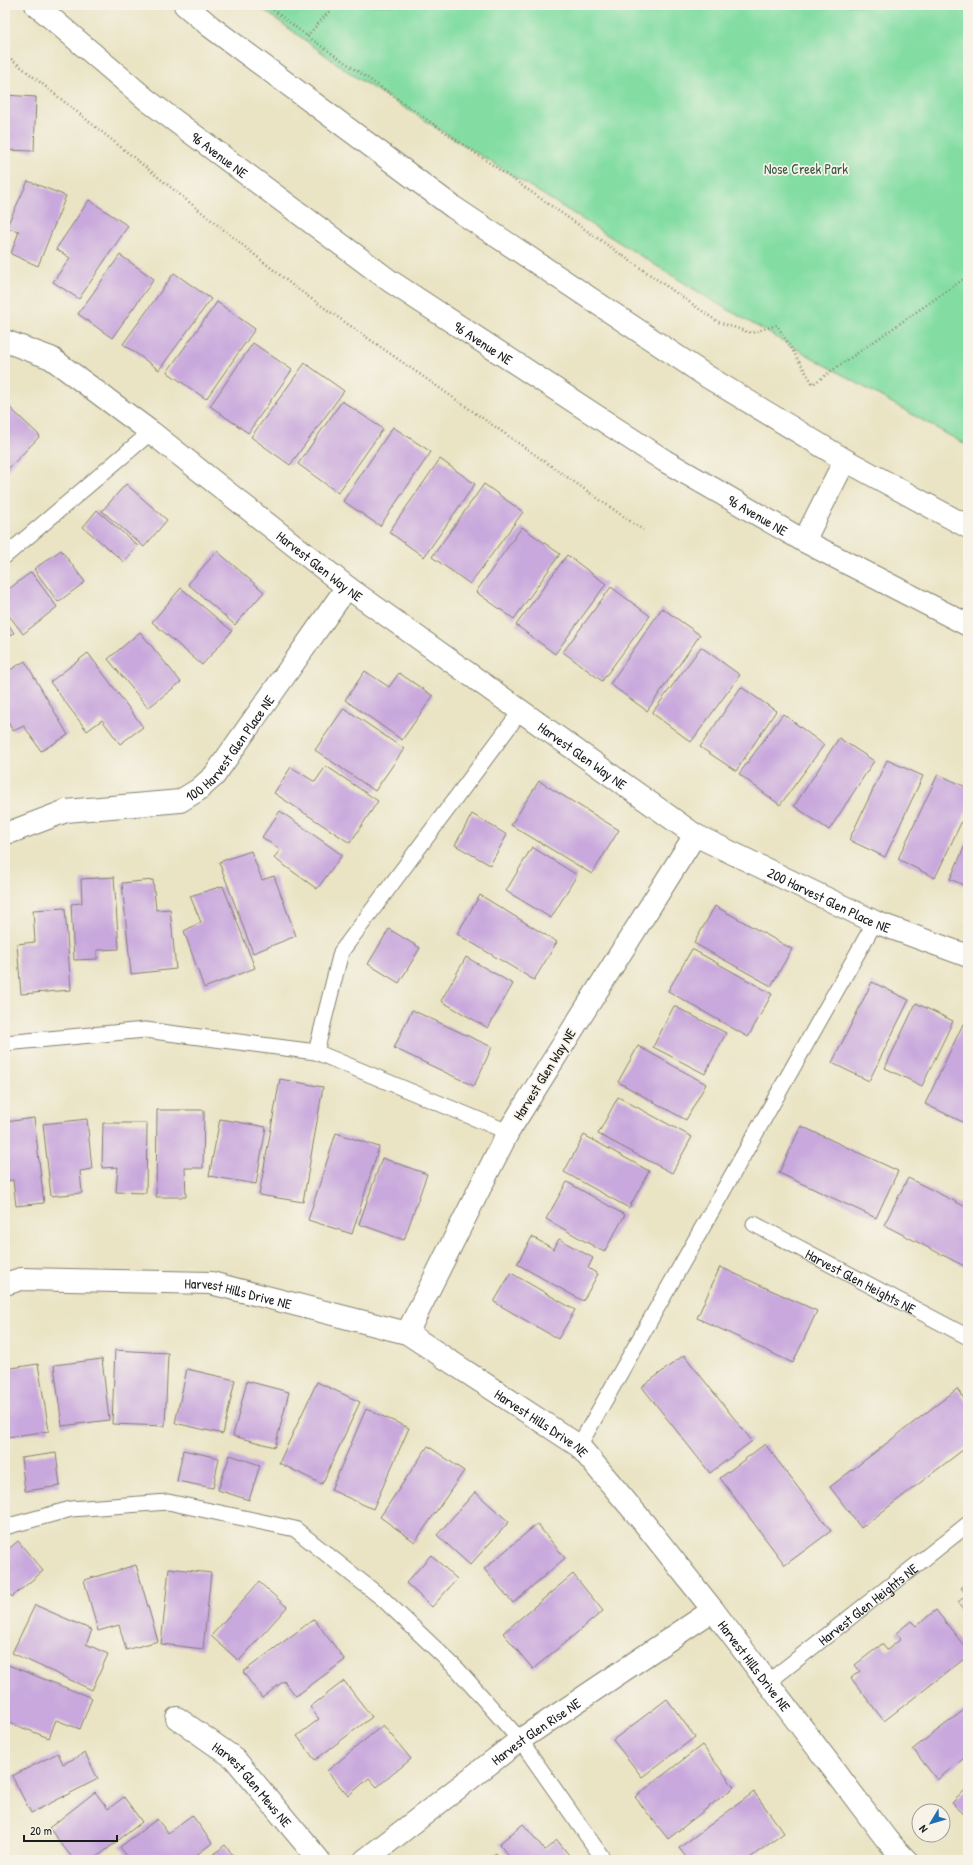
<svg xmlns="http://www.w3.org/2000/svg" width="973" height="1865" font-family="'Patrick Hand',sans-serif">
  <rect width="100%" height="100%" fill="#f7f3e8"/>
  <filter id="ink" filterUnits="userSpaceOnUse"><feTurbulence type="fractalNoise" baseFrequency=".025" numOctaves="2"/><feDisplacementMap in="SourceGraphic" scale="8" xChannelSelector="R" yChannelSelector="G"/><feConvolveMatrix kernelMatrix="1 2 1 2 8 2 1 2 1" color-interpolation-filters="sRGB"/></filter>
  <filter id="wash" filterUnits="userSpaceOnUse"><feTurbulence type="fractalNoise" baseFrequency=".012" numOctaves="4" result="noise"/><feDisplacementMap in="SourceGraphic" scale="16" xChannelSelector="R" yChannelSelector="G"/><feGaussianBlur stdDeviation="0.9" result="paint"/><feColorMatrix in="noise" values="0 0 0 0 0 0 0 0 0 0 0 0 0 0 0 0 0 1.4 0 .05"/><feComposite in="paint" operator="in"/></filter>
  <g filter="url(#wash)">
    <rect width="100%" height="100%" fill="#eae4c5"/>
    <path fill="#83dda3" stroke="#507c60" d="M257,5H968V446L716,303L354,76Z"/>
    <g id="blocks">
      <path fill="#c9a9dd" d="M5,95L36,97L34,151L5,150Z
        M28,181L66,196L38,266L11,254L19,231L6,228Z
        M89,200L128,226L79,299L53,282L70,258L56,249Z
        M120,255L154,279L112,338L78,314Z
        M174,273L211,299L159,370L123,344Z
        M217,302L255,329L206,399L167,372Z
        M253,343L292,370L248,433L210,406Z
        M305,363L344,391L290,465L251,437Z
        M342,401L383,429L338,493L298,464Z
        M5,403L40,436L7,470L5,468Z
        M393,427L431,452L380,526L343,501Z
        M440,459L475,484L424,557L389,532Z
        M126,484L167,520L144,547L102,511Z
        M484,484L523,512L470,584L432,557Z
        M97,510L138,546L124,562L83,527Z
        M522,527L560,554L514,619L476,592Z
        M61,550L85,582L58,602L34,569Z
        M217,551L264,592L235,625L188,584Z
        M567,555L606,584L555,654L516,625Z
        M31,572L57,607L23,634L5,610V592Z
        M611,587L650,616L602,681L563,652Z
        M181,588L232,631L202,665L152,622Z
        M662,608L700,635L647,711L610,684Z
        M5,619L14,633L5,638Z
        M140,632L181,682L148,708L108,659Z
        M701,647L740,675L691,742L652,713Z
        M88,653L143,727L120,744L102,720L87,731L50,682Z
        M25,661L68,735L41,751L24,726L13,731L5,717V673Z
        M365,671L389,687L399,673L433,696L402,740L345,700Z
        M741,687L776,711L736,771L700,747Z
        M344,708L404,749L375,791L315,750Z
        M783,714L824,745L780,805L739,774Z
        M839,738L874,761L829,830L794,806Z
        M887,760L923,776L885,857L849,840Z
        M326,766L378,801L350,843L274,793L291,767L315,782Z
        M938,774L968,788V808L935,878L898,859Z
        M539,781L619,830L592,874L511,825Z
        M280,811L342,855L317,889L274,858L280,850L262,837Z
        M472,814L507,835L490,865L455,845Z
        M968,839V887L950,879Z
        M532,847L577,875L551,918L506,891Z
        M251,851L262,880L274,876L296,936L253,953L219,862Z
        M114,877L119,949L97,950V959L74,960L71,904L82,903L81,879Z
        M153,880L156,910L170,909L176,969L131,974L122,883Z
        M223,886L255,968L204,988L184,931L201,922L190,896Z
        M480,895L557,942L534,980L457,934Z
        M715,906L792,949L771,986L694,943Z
        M65,908L71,990L21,994L17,944L35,942L33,910Z
        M389,929L420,948L399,983L368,964Z
        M692,949L772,994L748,1037L668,991Z
        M466,957L513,984L488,1028L441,1001Z
        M872,982L909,1000L869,1081L832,1063Z
        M916,1003L953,1021L922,1086L885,1068Z
        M674,1006L726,1033L705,1074L653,1047Z
        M412,1010L492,1047L474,1086L394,1048Z
        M963,1024L968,1026V1118L965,1123L925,1104Z
        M638,1046L706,1084L686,1120L618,1082Z
        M280,1079L323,1087L303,1202L259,1195Z
        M618,1097L692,1137L672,1173L598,1134Z
        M157,1110H204L203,1168H185L186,1197H156Z
        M34,1118L44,1203L16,1206L13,1180L5,1181V1122Z
        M87,1119L92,1169L80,1171L82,1193L51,1196L43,1124Z
        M220,1119L266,1127L256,1184L209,1176Z
        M103,1123H147L146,1193L116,1192L118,1167L102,1168Z
        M801,1126L898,1171L876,1218L779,1173Z
        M336,1133L379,1147L352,1234L308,1220Z
        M584,1135L649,1171L629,1208L564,1172Z
        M382,1158L427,1174L404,1240L359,1224Z
        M908,1178L968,1208V1268L884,1225Z
        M567,1182L625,1215L604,1252L546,1219Z
        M532,1237L554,1249L559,1239L593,1258L588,1268L598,1274L583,1301L517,1264Z
        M720,1267L817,1311L793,1363L697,1318Z
        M511,1273L575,1310L558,1339L494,1302Z
        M115,1350L168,1353L165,1426L112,1424Z
        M684,1355L752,1441L710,1473L642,1387Z
        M102,1359L109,1420L62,1426L54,1365Z
        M38,1364L49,1431L7,1437L5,1422V1369Z
        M187,1369L235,1380L223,1434L175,1423Z
        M247,1381L289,1392L275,1447L233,1436Z
        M317,1382L360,1402L322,1484L279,1463Z
        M957,1389L968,1404V1446L861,1528L830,1487Z
        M366,1409L409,1428L373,1509L331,1490Z
        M765,1444L831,1531L785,1565L720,1478Z
        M428,1446L464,1471L415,1542L380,1517Z
        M183,1450L219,1458L213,1488L177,1481Z
        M56,1453L60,1486L25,1491L21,1458Z
        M230,1455L260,1465L249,1500L218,1490Z
        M475,1492L509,1522L470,1565L437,1535Z
        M537,1524L565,1558L513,1603L484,1569Z
        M18,1541L43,1571L12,1597L5,1588V1552Z
        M431,1555L457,1579L432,1607L406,1583Z
        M136,1565L158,1641L126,1650L119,1625L98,1631L84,1580Z
        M169,1568L211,1573L203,1649L161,1644Z
        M573,1574L603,1611L533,1669L503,1633Z
        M259,1582L287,1607L239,1661L211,1636Z
        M968,1582V1615L958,1602L967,1595L961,1588Z
        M35,1605L92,1630L86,1644L108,1654L92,1690L12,1653Z
        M936,1610L968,1651V1656L884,1721L851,1678L860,1671L855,1665L882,1644L887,1650L901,1639L896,1633L911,1621L916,1626Z
        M314,1619L345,1660L296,1696L284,1681L262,1698L243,1672Z
        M8,1665L92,1698L80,1729L56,1720L49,1738L5,1721V1673Z
        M344,1681L372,1717L315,1760L297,1736L319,1719L310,1707Z
        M667,1699L695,1737L642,1777L613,1740Z
        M968,1707V1755L937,1780L913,1749Z
        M383,1725L411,1759L377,1787L369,1778L348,1796L327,1771Z
        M702,1745L734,1787L668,1839L635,1797Z
        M58,1753L63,1764L85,1753L98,1779L31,1813L12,1776Z
        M968,1787V1818L952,1803Z
        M95,1792L108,1809L124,1797L142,1822L93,1860H74L49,1828Z
        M754,1792L784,1833L747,1860H688L679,1848Z
        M192,1815L212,1843L190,1860H130L120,1847L157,1819L168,1833Z
        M523,1824L545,1850L557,1840L573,1860H512L499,1844Z
        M225,1845L237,1860H207Z
        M496,1853L501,1860H486Z"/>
    </g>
  </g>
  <g filter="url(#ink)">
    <use href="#blocks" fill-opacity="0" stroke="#838070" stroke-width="1"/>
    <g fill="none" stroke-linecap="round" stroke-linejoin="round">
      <defs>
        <g id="service">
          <path d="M5,556L151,432"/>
          <path d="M5,1043L145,1030L316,1052L508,1132"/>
          <path d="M316,1052L341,952L520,712"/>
          <path id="s1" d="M754,1224L968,1337"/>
          <path d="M579,1446L875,922"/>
          <path d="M5,1527L71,1509L168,1502L295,1529L382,1598L458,1670L520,1740L604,1860"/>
          <path id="s2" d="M767,1683L968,1524"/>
        </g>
        <g id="minor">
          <path id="s3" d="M5,341L51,358L151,432L347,587L695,835L508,1132L407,1333"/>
          <path id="s4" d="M11,832L66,811L180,801L198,790L214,776L347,587"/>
          <path id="s5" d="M695,835L875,922L968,956"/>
          <path id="s6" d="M177,1718L234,1758L319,1860"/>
          <path id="s7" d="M365,1860L520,1740L713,1610"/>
        </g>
        <g id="tertiary">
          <path id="s8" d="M5,1284L21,1279L211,1283L407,1333L579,1446L644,1523L713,1610L887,1840L906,1860"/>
        </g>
        <g id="secondary">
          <path id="s9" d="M36,5L147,100L390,281L665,461L804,541L968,625"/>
          <path d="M185,5L211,27L453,207L708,377L845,460L968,527"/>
          <path d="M804,541L845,460"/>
        </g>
      </defs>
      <use href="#service" stroke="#838070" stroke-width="17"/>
      <use href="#minor" stroke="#838070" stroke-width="24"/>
      <use href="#tertiary" stroke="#838070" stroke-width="24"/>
      <use href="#secondary" stroke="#838070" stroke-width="24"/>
      <path stroke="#838070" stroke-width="2.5" stroke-dasharray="1 3" stroke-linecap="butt" d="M267,5L307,36L718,322L751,333L777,325L813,384L968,276
        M307,36L335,5
        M5,54L296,288L643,530"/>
      <use href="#service" stroke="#fff" stroke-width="15"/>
      <use href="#minor" stroke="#fff" stroke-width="22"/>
      <use href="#tertiary" stroke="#fff" stroke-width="22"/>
      <use href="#secondary" stroke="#fff" stroke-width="22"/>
    </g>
  </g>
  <g text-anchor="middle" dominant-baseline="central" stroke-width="3.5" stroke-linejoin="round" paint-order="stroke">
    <g font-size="14" fill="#1c1c1c" stroke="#f7f3e8">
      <text stroke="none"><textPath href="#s9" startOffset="237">96 Avenue NE</textPath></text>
      <text stroke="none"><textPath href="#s9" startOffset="561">96 Avenue NE</textPath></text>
      <text stroke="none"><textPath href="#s9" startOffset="885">96 Avenue NE</textPath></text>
      <text stroke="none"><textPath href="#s3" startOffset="389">Harvest Glen Way NE</textPath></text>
      <text stroke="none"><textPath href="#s4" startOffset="247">100 Harvest Glen Place NE</textPath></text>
      <text stroke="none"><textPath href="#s3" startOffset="713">Harvest Glen Way NE</textPath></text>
      <text stroke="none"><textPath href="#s5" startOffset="149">200 Harvest Glen Place NE</textPath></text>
      <text transform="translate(544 1074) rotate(-58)">Harvest Glen Way NE</text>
      <text stroke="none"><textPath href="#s1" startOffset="121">Harvest Glen Heights NE</textPath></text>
      <text stroke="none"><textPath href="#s8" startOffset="235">Harvest Hills Drive NE</textPath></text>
      <text stroke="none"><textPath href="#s8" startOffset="571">Harvest Hills Drive NE</textPath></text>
      <text stroke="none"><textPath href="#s2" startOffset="128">Harvest Glen Heights NE</textPath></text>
      <text stroke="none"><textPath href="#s8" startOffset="896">Harvest Hills Drive NE</textPath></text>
      <text stroke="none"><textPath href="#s7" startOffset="214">Harvest Glen Rise NE</textPath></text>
      <text stroke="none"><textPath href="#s6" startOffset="101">Harvest Glen Mews NE</textPath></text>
    </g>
    <g font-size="14" fill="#3b5644" stroke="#f7f3e8">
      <text x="806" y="168">Nose Creek Park</text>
    </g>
  </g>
  <rect width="973" height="1865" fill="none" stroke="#f7f3e8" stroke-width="20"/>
  <g transform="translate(931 1823) rotate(232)"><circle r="19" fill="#f7f3e8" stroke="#9f9d96"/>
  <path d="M0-3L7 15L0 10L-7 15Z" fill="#1f6fb2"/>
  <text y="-6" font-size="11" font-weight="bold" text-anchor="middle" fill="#1c1c1c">N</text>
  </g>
  <path d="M24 1835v6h93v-6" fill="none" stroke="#1c1c1c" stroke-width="2"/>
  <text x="30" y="1835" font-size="12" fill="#1c1c1c" stroke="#f7f3e8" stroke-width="3" paint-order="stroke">20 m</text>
</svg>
